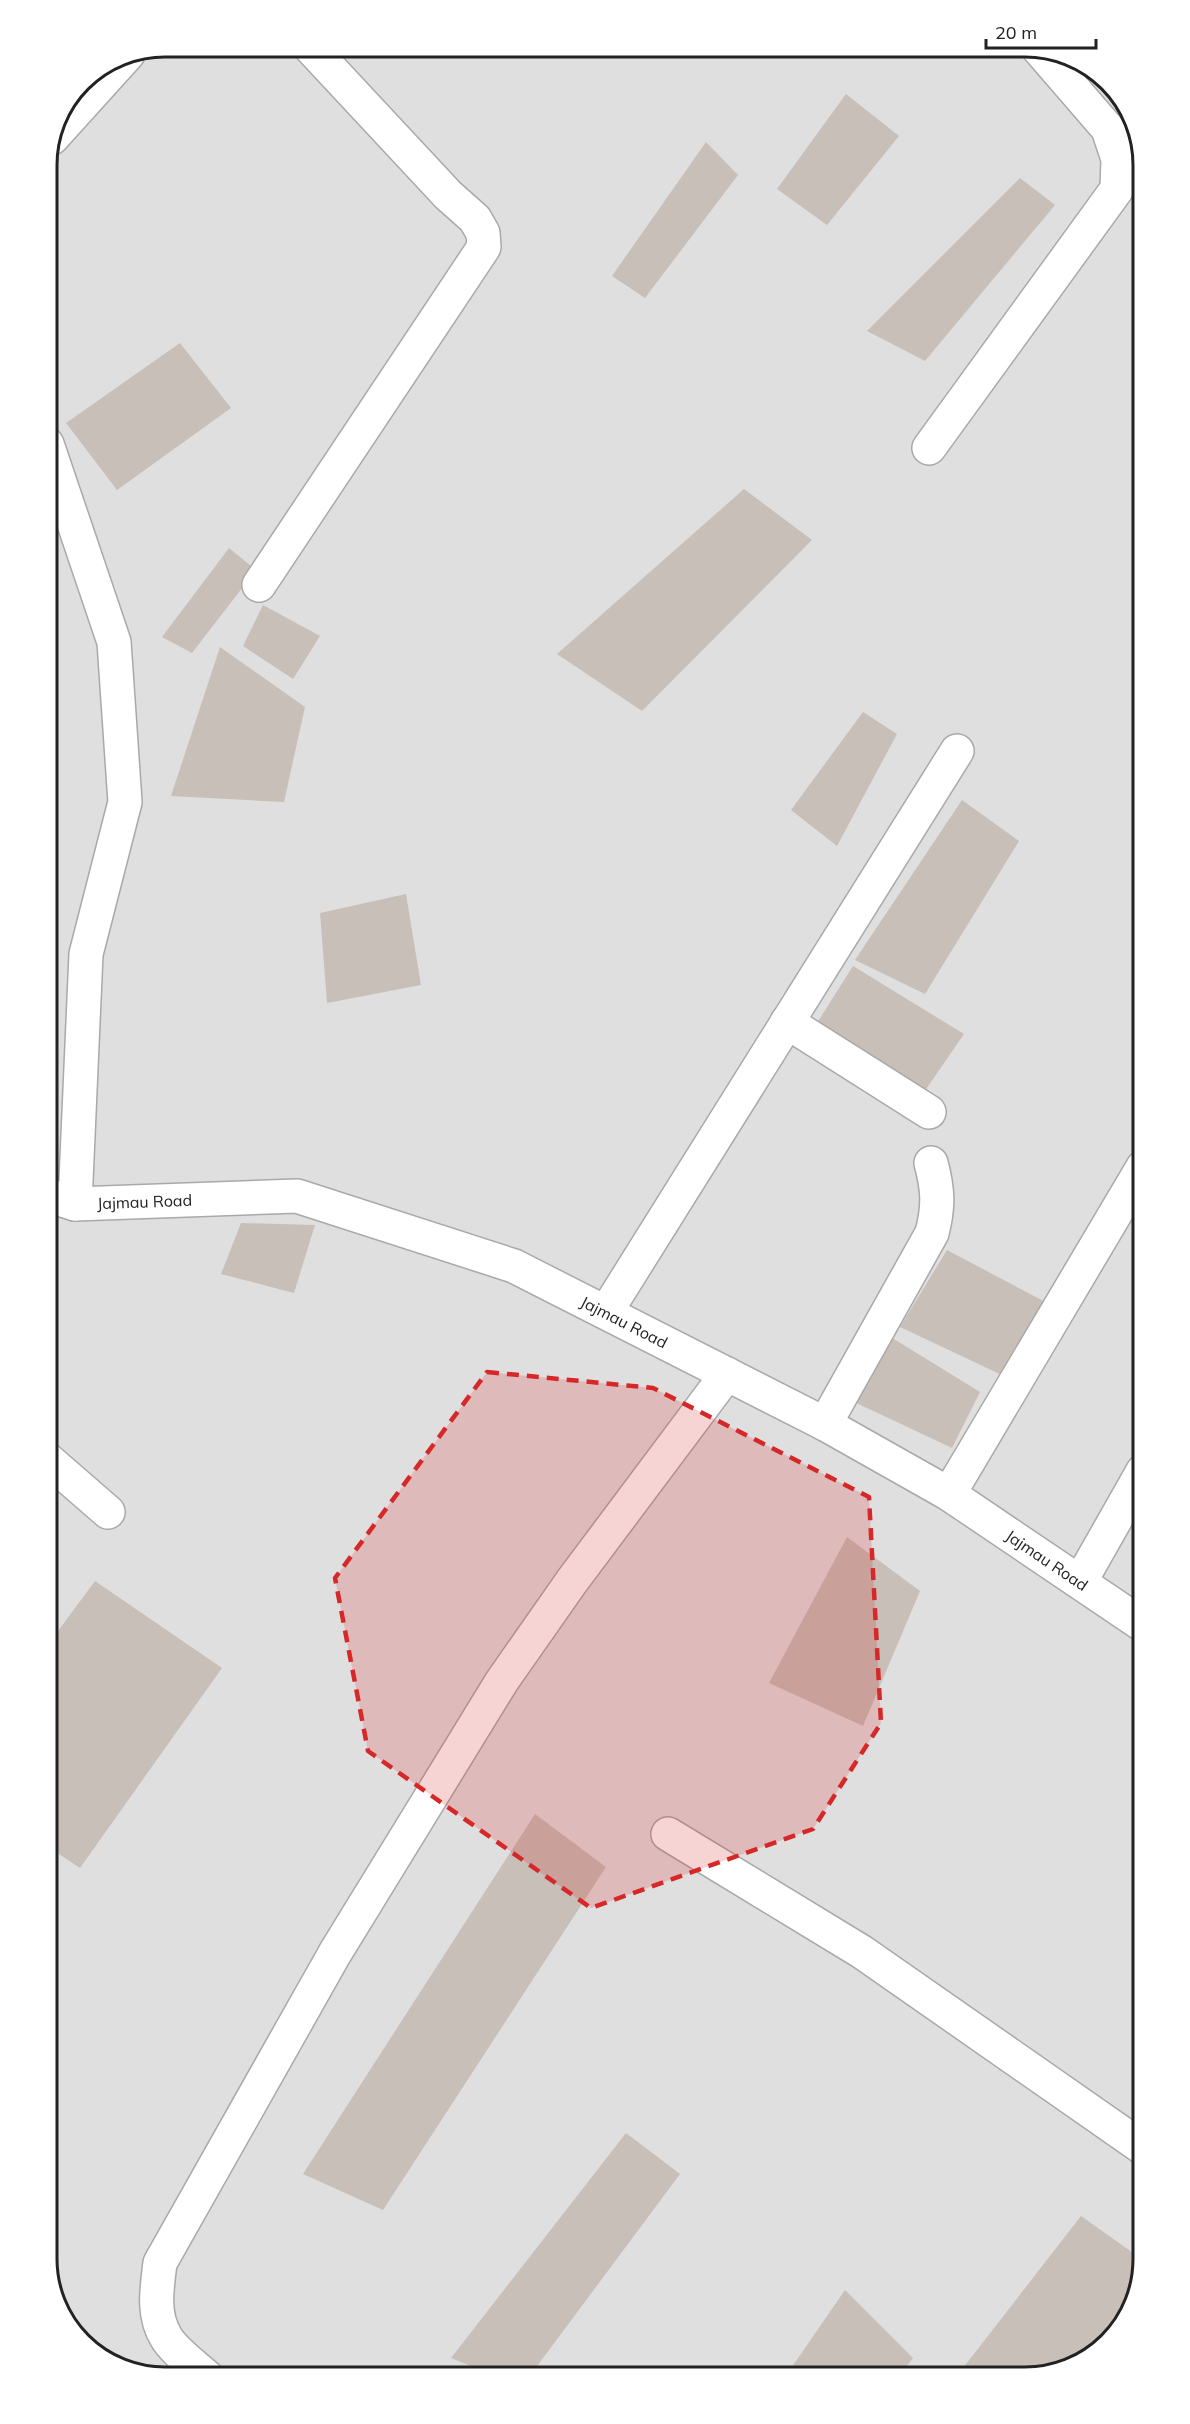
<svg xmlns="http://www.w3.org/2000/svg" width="1190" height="2424" font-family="Mulish,sans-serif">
  <rect width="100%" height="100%" fill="#f2efe9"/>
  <path fill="#e0dfdf" d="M165,47H1033L1097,71L1135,120L1143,165V2260L1123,2325L1070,2369L1025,2377H157L93,2353L55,2304L47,2259V157L59,113L81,81L120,55Z"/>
  <path fill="#c7bfb8" d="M846,94L899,136L827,225L777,189Z
    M706,142L738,175L645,298L612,276Z
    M1020,178L1055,205L925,361L867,331Z
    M180,343L231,408L117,490L66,423Z
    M744,489L812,540L642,711L557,654Z
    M229,548L256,570L192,653L162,637Z
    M263,605L320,636L293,679L243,646Z
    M220,647L305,707L284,802L171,796Z
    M863,712L897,734L837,846L791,810Z
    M962,800L1019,841L925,994L855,960Z
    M406,894L421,985L327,1003L320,913Z
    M853,966L964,1034L920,1098L812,1031Z
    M241,1223L315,1225L294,1293L221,1274Z
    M947,1250L1051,1305L1004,1376L900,1327Z
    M889,1336L980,1392L952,1448L848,1399Z
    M847,1537L920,1591L863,1726L769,1683Z
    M95,1581L222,1668L80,1868L47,1846V1646Z
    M535,1814L606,1867L383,2210L303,2174Z
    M626,2133L680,2174L529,2377H497L451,2358Z
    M1081,2216L1143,2260L1123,2325L1070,2369L1025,2378L956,2377Z
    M845,2290L913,2358L898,2377H785Z"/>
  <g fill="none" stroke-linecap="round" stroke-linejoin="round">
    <defs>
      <g id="street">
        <path d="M52,138L128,54"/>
        <path d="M47,444L114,642L125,802L86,954L75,1204"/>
        <path d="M929,448L1117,189L1118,159L1108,129L1038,48"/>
        <path d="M259,585L484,247L483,233L475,219L448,195L310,47"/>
        <path d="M787,1022L929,1112"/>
        <path id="s1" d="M47,1195L75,1204L297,1196L514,1266L825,1424L949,1494L1143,1625"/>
        <path d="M606,1312L957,751"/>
        <path d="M825,1424L932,1233C939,1206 938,1189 931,1163"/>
        <path d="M47,1459L108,1512"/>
        <path d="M949,1494L1143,1167"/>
        <path d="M1080,1582L1143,1471"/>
        <path d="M668,1834L862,1952L1143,2148"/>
        <path d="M207,2377C196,2367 173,2350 166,2337C152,2314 157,2288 160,2263L335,1953L502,1681L572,1581L727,1374"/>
      </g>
    </defs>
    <use href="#street" stroke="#a9a9a9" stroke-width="36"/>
    <use href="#street" stroke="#fff" stroke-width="33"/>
  </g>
  <path fill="#d62828" fill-opacity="0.2" stroke="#d62828" stroke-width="4.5" stroke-dasharray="12 8" stroke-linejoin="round" d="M487,1372L653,1388L869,1497L881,1723L813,1829L591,1908L368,1751L335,1578Z"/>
  <g text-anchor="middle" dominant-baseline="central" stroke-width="5" stroke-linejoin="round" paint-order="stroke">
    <g font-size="16" fill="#222" stroke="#fff">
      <text stroke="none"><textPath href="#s1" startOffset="99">Jajmau Road</textPath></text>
      <text stroke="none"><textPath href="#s1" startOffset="603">Jajmau Road</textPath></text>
      <text stroke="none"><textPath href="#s1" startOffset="1089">Jajmau Road</textPath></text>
    </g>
  </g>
  <path d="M0 0H1190V2424H0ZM165 57H1025A108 108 0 0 1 1133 165V2259A108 108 0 0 1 1025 2367H165A108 108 0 0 1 57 2259V165A108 108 0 0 1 165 57Z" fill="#fff" fill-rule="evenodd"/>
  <path fill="none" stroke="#222" stroke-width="3" d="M165 57H1025A108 108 0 0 1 1133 165V2259A108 108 0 0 1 1025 2367H165A108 108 0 0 1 57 2259V165A108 108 0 0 1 165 57Z"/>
  <path d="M986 39v9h110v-9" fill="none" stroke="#222222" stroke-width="3"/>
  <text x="995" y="39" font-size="18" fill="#222222" stroke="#ffffff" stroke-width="4.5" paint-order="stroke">20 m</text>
</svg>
